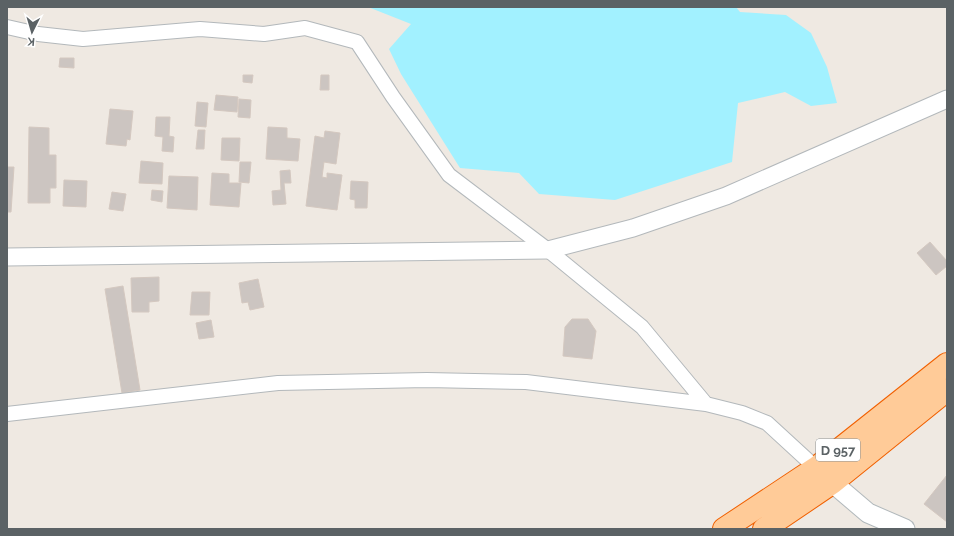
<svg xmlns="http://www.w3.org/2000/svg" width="954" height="536" font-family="Raleway,sans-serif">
  <rect width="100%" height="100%" fill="#efe9e2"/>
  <path fill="#a2f1ff" d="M368,7H736L740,12L786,15L811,33L827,67L837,103L811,106L785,92L738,103L732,162L615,200L539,194L519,173L460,168L401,74L389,49L411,24Z"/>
  <path fill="#ccc5c1" stroke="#d4c8c0" d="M60,58H74V68L59,67Z
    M243,75H253L252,83L243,82Z
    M321,75H329V90H320Z
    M216,95L238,97L237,112L214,110Z
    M239,99L251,100L250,118L238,117Z
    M197,102L208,103L206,127L195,126Z
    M110,109L133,111L130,140L127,139L126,146L106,144Z
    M156,117H170L169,136L174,137L173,152L162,151L163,137L155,136Z
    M29,127L49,128V155H56V188H50V203H28Z
    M268,127L287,128V138L300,139L298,161L266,159Z
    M198,130H205L204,149H196Z
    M325,131L340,133L336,164L324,162L322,177L327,178V173L342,175L337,210L306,206L315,136L324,138Z
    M222,138H240L239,161L221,160Z
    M141,161L163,163L162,184L139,183Z
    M240,162H251L249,183L239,182Z
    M7,167H14L11,212H7Z
    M290,170L291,183H284L286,204L273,205L272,191L281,190L280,171Z
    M212,173L229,174V183H241L239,207L210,205Z
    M169,176L198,177L197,210L167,208Z
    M64,180L87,181L86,207L63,206Z
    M351,181L368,182L367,208H355V200L350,199Z
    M152,190L163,191L162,202L151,200Z
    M112,192L126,194L123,211L109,209Z
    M930,242L947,261V266L936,275L917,253Z
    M159,277V301L149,302V312H132L131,278Z
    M258,279L264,307L250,310L248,302L242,303L239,283Z
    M123,286L140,390L122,393L105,289Z
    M192,292H210L209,315H190Z
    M572,319H588L596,331L592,359L563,356L565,327Z
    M211,320L214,337L199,339L196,323Z
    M947,475V522L924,504Z"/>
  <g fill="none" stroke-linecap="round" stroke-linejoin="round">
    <defs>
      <path id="minor" d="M7,27L38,34L83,39L200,29L264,34L305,28L357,42L393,97L449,175L548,250L642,327L706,404
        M7,414L278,383L427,380L526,382L706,404L742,413L767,423L816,468"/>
      <path id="tertiary" d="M7,257L548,250L633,228L726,196L947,99"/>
      <path id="secondary" d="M821,473L868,513L905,529"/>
      <path id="trunk" d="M724,529L816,468L947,364
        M764,529L832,483L947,390"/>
    </defs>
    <use href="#minor" stroke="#b3b8bb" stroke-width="16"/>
    <use href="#tertiary" stroke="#b3b8bb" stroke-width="19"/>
    <use href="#secondary" stroke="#b2b9bc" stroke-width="21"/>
    <use href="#trunk" stroke="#f16000" stroke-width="24"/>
    <use href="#minor" stroke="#fff" stroke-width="14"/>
    <use href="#tertiary" stroke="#fff" stroke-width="17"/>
    <use href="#secondary" stroke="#fff" stroke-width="19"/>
    <use href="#trunk" stroke="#ffcb98" stroke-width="22"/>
  </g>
  <g text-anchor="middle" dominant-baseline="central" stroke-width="3" stroke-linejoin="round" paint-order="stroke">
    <rect fill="#fff" stroke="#8c9193" stroke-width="1" x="816" y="439" width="44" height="22" rx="3"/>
    <g font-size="13" font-weight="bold" fill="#5b6265">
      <text x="838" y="450">D 957</text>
    </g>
  </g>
  <rect width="954" height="536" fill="none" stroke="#5b6265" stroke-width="16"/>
  <g transform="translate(32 32) rotate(185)" stroke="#ffffff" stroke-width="3" paint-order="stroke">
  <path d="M0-3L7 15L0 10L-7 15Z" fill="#5b6265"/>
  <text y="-6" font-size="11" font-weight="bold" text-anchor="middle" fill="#5b6265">K</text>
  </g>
</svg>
